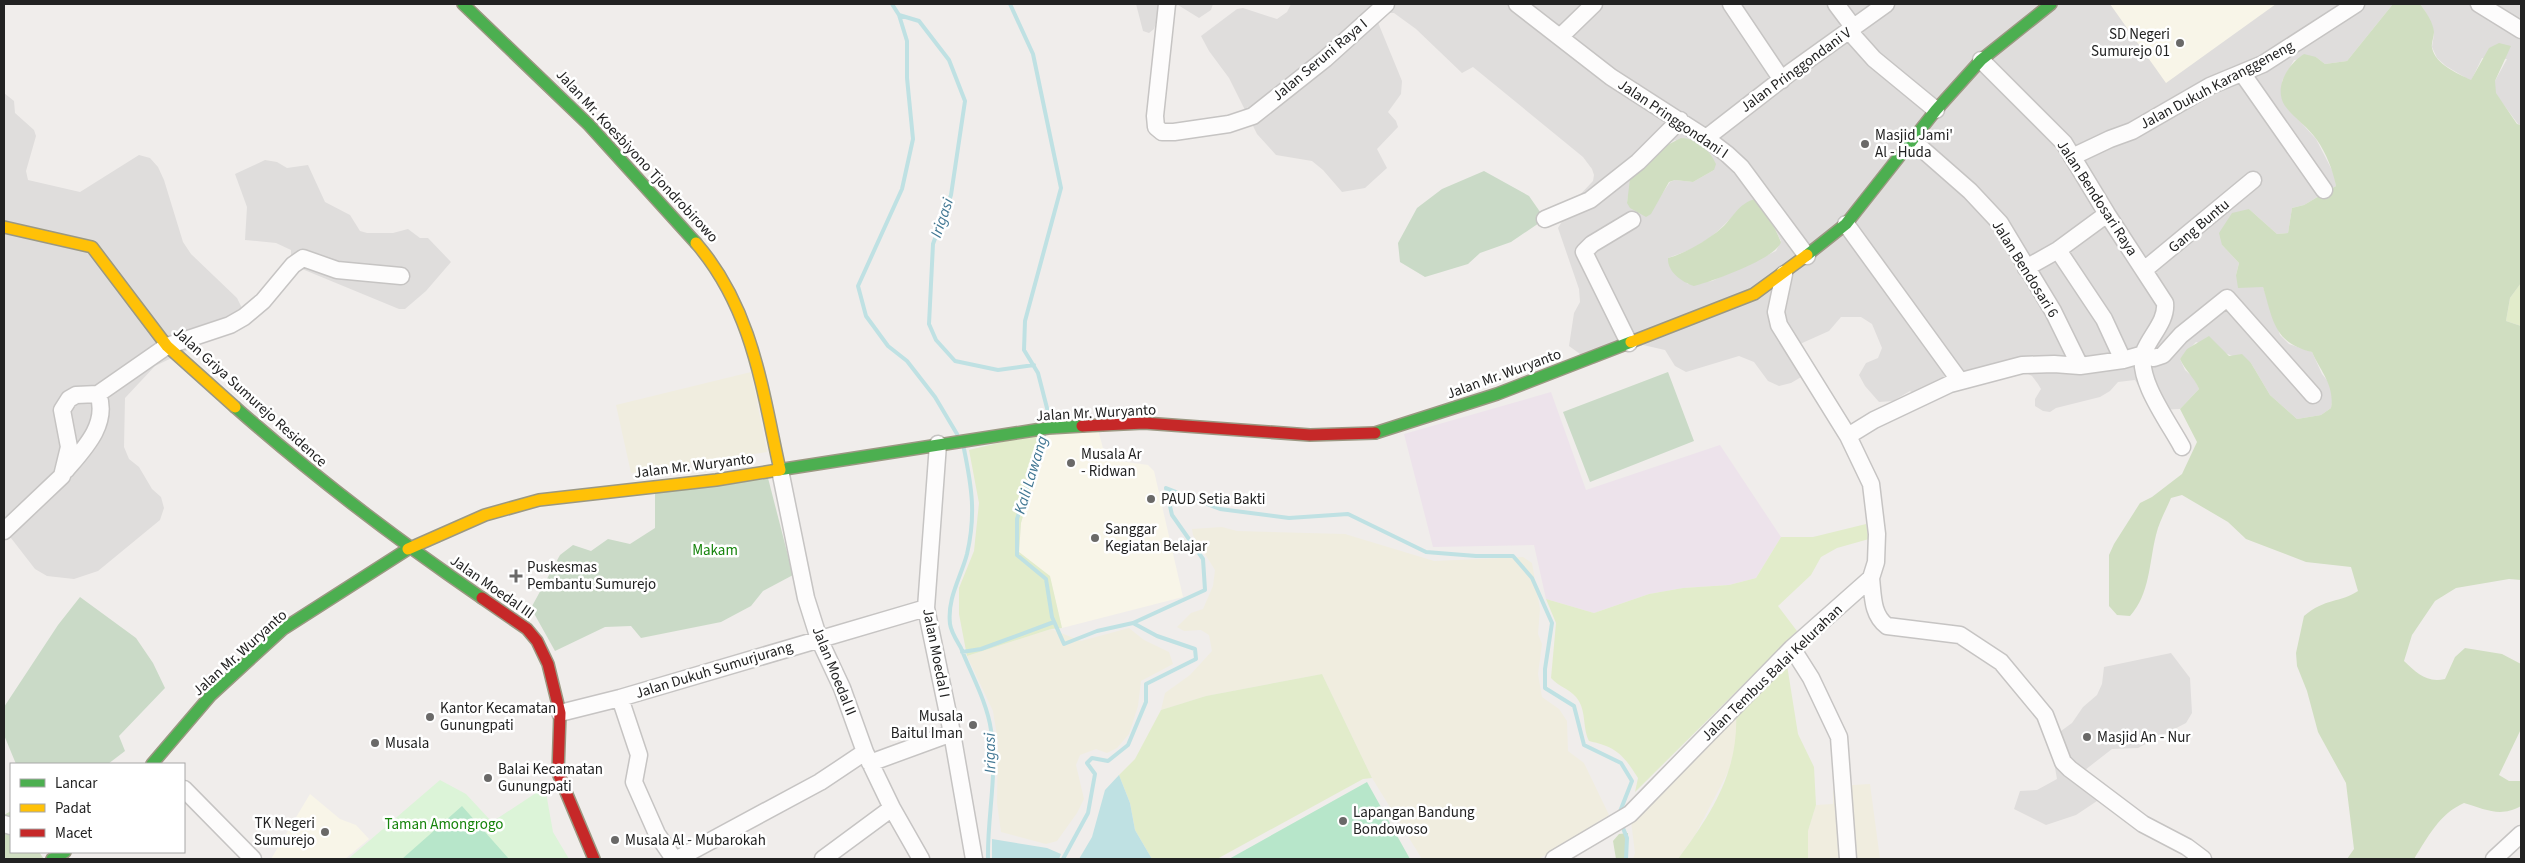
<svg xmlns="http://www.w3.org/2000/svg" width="2525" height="863" font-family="'Source Sans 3',sans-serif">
  <rect width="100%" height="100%" fill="#f0edeb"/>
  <path fill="#dfdddc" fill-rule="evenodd" d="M1136,4H1213L1211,10L1199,18L1178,5L1158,16L1154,29L1149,33L1143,31Z
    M1291,4H2393L2347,61L2325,64L2316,57L2294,60L2282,81L2285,105L2316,139L2334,174L2336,186L2304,205L2292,208L2288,233L2277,234L2249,209L2222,245L2239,263L2236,275L2251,286L2263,287L2280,335L2289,344L2312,352L2322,374L2330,384L2333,396L2331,408L2321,415L2297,419L2270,395L2251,363L2196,342L2180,359L2185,370L2194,378L2199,389L2180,409L2154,410L2135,380L2118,382L2110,391L2100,397L2056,408L2050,412L2043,411L2035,406V399L2041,389L2038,384L2032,376L2026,373L1996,377L1949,392L1925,406L1910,391L1893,401L1879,402L1865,386L1859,375L1866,363L1878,358L1882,348L1872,324L1861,317H1841L1829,331L1800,344L1813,370L1791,383L1779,386L1768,381L1754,362L1739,356L1686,372L1675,366L1665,350L1643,345L1594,364L1569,346L1574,313L1580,302L1579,289L1558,228L1575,200L1593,181L1594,175L1592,169L1583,157L1473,67L1462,73L1416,29L1394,13H1388L1377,20L1402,81L1401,94L1388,112L1396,121L1398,127L1377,149L1387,168L1365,188L1342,192L1323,170L1312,161L1276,155L1257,134L1229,78L1209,51L1201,36L1237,9L1243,8L1277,19L1287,12ZM1675,140L1714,170L1693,182L1675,180L1670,182L1656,203H1627L1628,196L1659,150ZM1764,207L1781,241L1776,251L1712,281L1688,284L1680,277L1668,258L1692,249L1708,239L1718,231L1736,213Z
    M2420,4H2521V125L2518,124L2495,93V81L2507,59L2482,58L2471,81L2446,66L2437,58L2432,47L2434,34L2425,11Z
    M4,93L14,101L15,113L34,130L36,136L26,171L28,180L80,192L139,155L150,158L158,167L164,180L183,242L191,254L237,298L242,308L201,344L155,366L125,398L124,447L129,459L139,467L152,489L161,497L164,508L160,520L98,571L74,579L47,576L35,569L4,529Z
    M265,160L277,162L287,168L308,165L325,202L350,215L360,231L367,233H393L408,229L420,238H428L451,262L426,291L405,309H399L302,269L291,260V250L276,243L245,240L247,207L235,174Z
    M2171,653L2190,678L2192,713L2186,723L2138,748L2112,749L2085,770L2092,779L2097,801L2076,815L2046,825L2014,809L2020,791L2037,790L2057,779L2050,739L2072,723L2083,707L2097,695L2102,684L2104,667Z"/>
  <path fill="#ede3eb" d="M1551,392L1586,490L1720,445L1781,537L1756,578L1729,585L1683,588L1649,594L1594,613L1546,599L1534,545L1433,547L1404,434Z"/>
  <path fill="#f8f5e8" d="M2110,4H2276L2166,83Z
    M1097,426L1104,452L1120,461L1148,465L1154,471L1183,597L1062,628L1050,577L1019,552L1021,523L1037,469L1040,433Z
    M310,794L340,819L356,825L369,839L345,859H271Z"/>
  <path fill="#f0eddf" d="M751,372L767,452L631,473L616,405Z
    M1222,527L1237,531L1345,534L1434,561L1523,557L1532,563L1540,609L1538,634L1542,644L1538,674L1542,697L1559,709L1567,721L1568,751L1584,763L1609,815L1539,859H1422L1372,778L1322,674L1206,696L1161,710L1165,693L1190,675L1212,651L1209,635L1201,630L1184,631L1177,627L1191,613L1203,609L1213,586L1215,570L1193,535L1192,529Z
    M1129,628L1144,640L1169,652L1173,664L1141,681L1138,706L1129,734L1117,748L1107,753L1096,749L1080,755L1076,765L1084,799L1077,813L1057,841L1046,844L1001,832L997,803L998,742L993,711L967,656L1051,629L1081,641Z
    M1736,713L1737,737L1729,770L1695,835L1678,859H1633L1635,853L1631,821Z
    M1870,784L1880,859H1808V831L1816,805L1833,804V792L1836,786Z"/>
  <path fill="#e2eccb" d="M2521,283V326L2506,321L2510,298Z
    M1040,433L1037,469L1021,523L1019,552L1050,576L1062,628L1051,629L967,656L959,614V588L974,551L979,503L969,450Z
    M1866,524L1869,539L1837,548L1821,557L1811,575L1778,606L1797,631L1635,792L1638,778C1623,754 1616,747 1589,741C1582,727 1587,710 1576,697C1569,689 1558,686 1551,678L1556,623L1546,599L1594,613L1649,594L1683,588L1729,585L1756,578L1781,537H1813Z
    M1787,665L1798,734L1814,767L1816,805L1808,831V859H1678C1711,814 1739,772 1736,713Z
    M1322,674L1372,778L1363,779L1217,859H1152L1135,830L1130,803L1119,775L1135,759L1161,710L1206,696Z"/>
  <path fill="#d0dec1" d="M2393,4H2420C2426,12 2433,22 2434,32C2434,37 2431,43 2432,48C2436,65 2457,73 2471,80L2489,48L2499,43L2511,46L2495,81L2496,93L2517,124L2521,125V283L2510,298L2506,321L2521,326V580L2509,579L2456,588L2435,601L2412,635L2404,661C2417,673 2426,683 2445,679L2455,657L2465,648L2502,654L2521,664V729L2499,775L2509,781H2521V806C2500,818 2485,809 2464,803C2439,814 2428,837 2414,859H2347L2354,849L2346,783L2318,732L2307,691L2297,666L2296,653L2304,616C2325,598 2340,603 2358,591L2351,567L2306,562L2246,539L2228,522L2182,495L2171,498C2166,510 2159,522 2156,535C2149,563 2150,594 2130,616L2117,615L2109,606V555L2114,544L2140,503L2152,497L2182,474L2197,442L2180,409L2199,389C2194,377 2185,370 2180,359L2187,349L2209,336L2229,356L2242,354L2251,363L2270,395L2297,419L2321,415L2331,408C2335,386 2321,372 2312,352C2274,343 2273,320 2263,287L2238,288L2236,275L2239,263L2222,245L2219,233L2232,213L2249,209L2277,234L2288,233L2292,208L2304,205L2336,186C2333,170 2326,153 2317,140C2308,127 2294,118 2285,106C2273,88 2288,64 2304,54L2316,57L2325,64L2347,61Z
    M1681,138C1696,138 1710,150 1716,164L1714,170L1693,182L1675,180L1669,182L1651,214L1646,217L1630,208L1627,203L1632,163Z
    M1756,199L1765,207L1781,242C1777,258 1711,282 1694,286C1681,282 1667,271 1668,258C1686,253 1702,243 1717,232C1732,221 1738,202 1756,199Z
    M11,811V852H39L44,859H4V815Z
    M1628,833V859H1616L1613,841L1619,834Z"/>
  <path fill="#cadac7" d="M1484,171L1529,196L1545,219L1511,242L1480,253L1468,264L1425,277L1400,262L1398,243L1417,208L1442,189Z
    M1668,372L1694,441L1590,482L1563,412Z
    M768,478L793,575L763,591L751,606L721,622L641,638L631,626L605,627L555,651L531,608L560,555L573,545L591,551L608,539L630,544L655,528V493Z
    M80,597L136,638L153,663L165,688L119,736L125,751L108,764H16L4,735V707L58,625Z"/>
  <path fill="#dcf4d8" d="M440,780L466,794L492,822L545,787L553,832L569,859H348Z"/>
  <path fill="#b7e6ca" d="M1367,782L1410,859H1229Z
    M462,806L509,859H402Z"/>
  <path fill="#bfe1e3" d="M1119,775L1130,803L1135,830L1152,859H1079L1092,837L1105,790Z
    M992,839L1047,848L1061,854L1059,859H992Z"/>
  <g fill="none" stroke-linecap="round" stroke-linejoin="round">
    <path stroke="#bfe1e3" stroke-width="4" d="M892,4L899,15L907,41V78L913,139L902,189L858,286L866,316L888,346L907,361L935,397L957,434
      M1010,4L1033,54L1061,188L1025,321L1024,350L1038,373L1048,412L1047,420
      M899,15L919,21L949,60L965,101L951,195L933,244L929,324L936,340L955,361L998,370L1034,365
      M1044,436L1017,519V555L1046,579L1052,617L1064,644L1097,631L1133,623L1157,636L1195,649L1196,659L1146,684V702L1128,745L1108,761L1092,758L1087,763L1095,774L1088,813L1063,859
      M964,449C972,488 976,515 967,554C961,577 947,598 950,624C951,632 957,641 961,648C971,674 987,702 991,730C998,773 987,817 988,859
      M1133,623L1205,590L1203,559L1172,515L1166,488L1220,509L1289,518L1348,514L1426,552L1476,556H1513L1532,578L1552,623L1545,669V688L1574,706L1584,745L1621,763L1632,781L1619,814
      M962,652L981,649L1054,622
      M1621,823L1627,838L1626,859"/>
    <defs>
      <path id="street" d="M1167,4L1155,116L1156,127L1162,132H1174L1229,124L1253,116L1325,59L1386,4
        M1517,4L1611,77L1706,138L1727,154L1741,167L1807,256
        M1731,4L1782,80
        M1836,4L1854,28
        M2479,4L2521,30
        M1849,31L1874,59L1936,110
        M1560,37L1594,4
        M1981,60L2064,143L2107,214L2165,303C2167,321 2150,336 2144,352C2135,378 2170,424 2182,447
        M2242,73L2324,190
        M1706,138L1791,72L1886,4
        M1913,141L1970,191L2000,223L2053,311L2080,366
        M2072,157L2110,139L2132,131L2210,86L2263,64L2356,4
        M1545,219L1590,200L1638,162L1680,120
        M1846,224L1960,381
        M2058,250L2104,319L2123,360
        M2026,268L2058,250L2107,214
        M2144,270L2253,180
        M1629,343L1584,252L1592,244L1632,220
        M1848,436L1874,420L1950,384L2022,365L2054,364L2080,366L2123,360L2144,354L2154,358L2163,355L2181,335L2227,298L2313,395
        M938,444L926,608L952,733L974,859
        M66,470C84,449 109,424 98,394
        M780,470L806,598L819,639L842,688L865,752L892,808L921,859
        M4,531L62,476L69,447L62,410L69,399L76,395L98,394L167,346L230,325L244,317L263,301L293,265L303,258L337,270L401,276
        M1871,578C1873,596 1872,615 1887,626L1960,635L2001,662L2045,715L2063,762L2070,769L2143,824L2187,847L2203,859
        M1792,648L1811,678L1839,737L1848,859
        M620,698L639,755L634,782L657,834L674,859
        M560,713L620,698L926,608
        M870,763L952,733
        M184,789L253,859
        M4,824L11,826
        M677,859L820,782L865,752
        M823,859L892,808
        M1554,859L1630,814L1792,648L1871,578L1876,562L1877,534L1871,484L1848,436L1779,325L1776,312L1784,274
        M2494,859L2521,834"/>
      <path id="fast" d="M463,4L589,125L696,243
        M1807,255L1846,224L1936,110L1981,60L2051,4
        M235,407C313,476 396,539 482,598
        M1375,433L1497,394L1631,342
        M778,470L1048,428L1082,426
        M152,764L211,695L283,629L408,549
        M52,859L65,852"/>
      <path id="slow" d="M4,227L92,247L167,346L235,407
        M696,243C753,309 762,389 780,470
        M1631,342L1754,294L1807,255
        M408,549L485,515L539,500L716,480L778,470"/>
      <path id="jam" d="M1082,426L1144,423L1310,435L1375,433
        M482,598L527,629L537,641L548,664L560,713L558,773L594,859"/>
    </defs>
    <use href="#street" stroke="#c6c4c3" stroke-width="19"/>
    <use href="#fast" stroke="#9b9882" stroke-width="14"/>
    <use href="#slow" stroke="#9b9882" stroke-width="14"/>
    <use href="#jam" stroke="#9b9882" stroke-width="14"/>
    <use href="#street" stroke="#fdfcfc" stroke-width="16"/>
    <use href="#fast" stroke="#4caf50" stroke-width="11"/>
    <use href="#slow" stroke="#ffc107" stroke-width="11"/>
    <use href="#jam" stroke="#c62828" stroke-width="11"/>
  </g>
  <g fill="#6a6968" stroke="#fff" stroke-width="2">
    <circle cx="2180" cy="43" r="5"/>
    <circle cx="1865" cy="144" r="5"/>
    <circle cx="1071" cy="463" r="5"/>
    <circle cx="1151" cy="499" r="5"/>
    <circle cx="1095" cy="538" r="5"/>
    <path d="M513.5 568.5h5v5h5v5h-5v5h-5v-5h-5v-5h5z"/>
    <circle cx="430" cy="717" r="5"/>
    <circle cx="973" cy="725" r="5"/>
    <circle cx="2087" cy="737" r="5"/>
    <circle cx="375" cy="743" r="5"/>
    <circle cx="488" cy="778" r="5"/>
    <circle cx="1343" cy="821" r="5"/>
    <circle cx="325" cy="832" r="5"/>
    <circle cx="615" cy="840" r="5"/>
  </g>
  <g text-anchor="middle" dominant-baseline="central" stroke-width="5" stroke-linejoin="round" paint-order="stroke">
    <g font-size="15" fill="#222" stroke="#fff" text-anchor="start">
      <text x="2170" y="34" text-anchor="end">SD Negeri<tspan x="2170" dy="17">Sumurejo 01</tspan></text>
      <text x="1875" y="135">Masjid Jami'<tspan x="1875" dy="17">Al - Huda</tspan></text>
      <text x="1081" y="454">Musala Ar<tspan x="1081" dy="17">- Ridwan</tspan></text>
      <text x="1161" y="499">PAUD Setia Bakti</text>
      <text x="1105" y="529">Sanggar<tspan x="1105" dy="17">Kegiatan Belajar</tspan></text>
      <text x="527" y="567">Puskesmas<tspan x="527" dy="17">Pembantu Sumurejo</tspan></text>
      <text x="440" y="708">Kantor Kecamatan<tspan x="440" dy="17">Gunungpati</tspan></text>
      <text x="963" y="716" text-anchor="end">Musala<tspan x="963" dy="17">Baitul Iman</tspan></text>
      <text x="2097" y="737">Masjid An - Nur</text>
      <text x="385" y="743">Musala</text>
      <text x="498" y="769">Balai Kecamatan<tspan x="498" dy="17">Gunungpati</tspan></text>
      <text x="1353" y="812">Lapangan Bandung<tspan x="1353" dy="17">Bondowoso</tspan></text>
      <text x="315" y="823" text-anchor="end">TK Negeri<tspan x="315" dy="17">Sumurejo</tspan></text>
      <text x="625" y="840">Musala Al - Mubarokah</text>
    </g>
    <g font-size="15" fill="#222" stroke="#fff">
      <text transform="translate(1320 60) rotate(-40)">Jalan Seruni Raya I</text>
      <text transform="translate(1796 70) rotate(-36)">Jalan Pringgondani V</text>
      <text transform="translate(2217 85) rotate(-28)">Jalan Dukuh Karanggeneng</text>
      <text transform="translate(1673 119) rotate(34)">Jalan Pringgondani I</text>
      <text transform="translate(637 156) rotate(47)">Jalan Mr. Koesbiyono Tjondrobirowo</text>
      <text transform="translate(2097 198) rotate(57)">Jalan Bendosari Raya</text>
      <text transform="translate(2199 226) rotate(-40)">Gang Buntu</text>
      <text transform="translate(2025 269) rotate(58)">Jalan Bendosari 6</text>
      <text transform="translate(1504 374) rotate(-20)">Jalan Mr. Wuryanto</text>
      <text transform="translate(250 397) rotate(42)">Jalan Griya Sumurejo Residence</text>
      <text transform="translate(1096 413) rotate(-3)">Jalan Mr. Wuryanto</text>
      <text transform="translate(694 466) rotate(-7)">Jalan Mr. Wuryanto</text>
      <text transform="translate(492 587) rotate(35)">Jalan Moedal III</text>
      <text transform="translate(240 653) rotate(-42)">Jalan Mr. Wuryanto</text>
      <text transform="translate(936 653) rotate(79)">Jalan Moedal I</text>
      <text transform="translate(714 670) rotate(-17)">Jalan Dukuh Sumurjurang</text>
      <text transform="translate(834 671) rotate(68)">Jalan Moedal II</text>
      <text transform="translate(1772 673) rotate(-44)">Jalan Tembus Balai Kelurahan</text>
    </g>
    <g font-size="15" fill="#16840c" stroke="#fff">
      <text x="715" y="550">Makam</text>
      <text x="444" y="824">Taman Amongrogo</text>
    </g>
    <g font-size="16" font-style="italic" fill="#417793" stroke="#fff">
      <text transform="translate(942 218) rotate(-71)">Irigasi</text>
      <text transform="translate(1031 475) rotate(-73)">Kali Lawang</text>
      <text transform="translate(990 753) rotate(-91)">Irigasi</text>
    </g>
  </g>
  <rect width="2525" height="863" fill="none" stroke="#222222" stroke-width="10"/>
  <rect x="10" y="763" width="175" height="90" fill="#ffffff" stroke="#a7a7a7"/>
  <rect x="20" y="779" width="25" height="8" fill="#4caf50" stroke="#a7a7a7"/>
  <text x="55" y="788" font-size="15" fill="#222222">Lancar</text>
  <rect x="20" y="804" width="25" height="8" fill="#ffc107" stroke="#a7a7a7"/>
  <text x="55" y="813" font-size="15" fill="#222222">Padat</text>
  <rect x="20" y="829" width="25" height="8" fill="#c62828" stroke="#a7a7a7"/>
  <text x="55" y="838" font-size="15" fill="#222222">Macet</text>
</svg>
